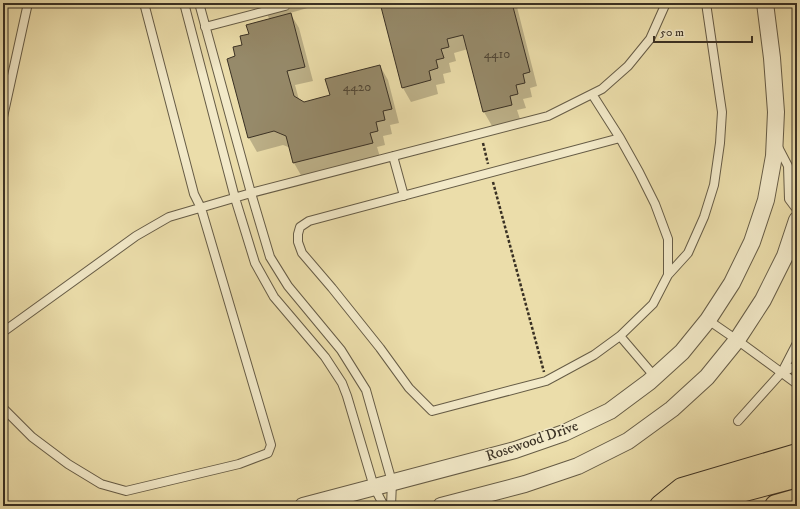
<svg xmlns="http://www.w3.org/2000/svg" width="800" height="509" font-family="'IM FELL DW Pica',serif">
  <rect width="100%" height="100%" fill="#ebddaa"/>
  <filter id="stains"><feTurbulence type="fractalNoise" baseFrequency=".005" numOctaves="4"/><feColorMatrix values="0 0 0 0 .2 0 0 0 0 .09 0 0 0 0 .02 0 0 0 .5 -.17"/></filter>
  <radialGradient id="worn" r=".72"><stop offset=".6" stop-color="#630" stop-opacity="0"/><stop offset="1" stop-color="#630" stop-opacity=".3"/></radialGradient>
  <path fill="#0003" d="M261,3H325L290,13L299,28L313,81L295,85L299,100L304,103L331,96L380,66L388,80L399,123L390,125L392,134L383,136L385,145L377,147L380,157L302,177L294,163L291,148L283,145L257,152L249,138L228,59L237,57L250,34L270,20Z
    M381,3H516L537,86L530,88L532,97L523,99L526,108L517,110L520,119L492,126L484,112L468,49L454,53L456,61L449,63L451,72L443,74L445,83L436,85L438,94L411,102L403,88Z"/>
  <path fill="#968a6a" stroke="#3a3124" d="M380,3H512L530,72L523,74L525,83L516,85L518,94L510,96L512,105L483,112L463,35L447,39L449,47L441,49L444,58L436,60L438,68L429,71L431,80L402,88Z
    M291,13L305,67L287,71L294,96L304,102L330,95L325,79L380,65L392,109L383,111L385,120L376,122L378,131L370,133L373,143L293,163L286,136L274,131L248,138L227,59L235,56L233,47L242,45L240,36L249,34L246,25Z"/>
  <g fill="none" stroke-linecap="round" stroke-linejoin="round">
    <defs>
      <path id="service" d="M184,3L235,198L255,263L274,297L325,357L342,383L347,396L374,487L384,506
        M199,3L251,193L270,257L288,286L341,350L366,390L392,482L391,506
        M205,27L285,6
        M592,94L620,138L639,172L655,204L668,239V275L653,304L620,336L594,355L546,381L432,411L409,388L380,348L332,288L302,253L298,242V234L300,227L309,221L620,138
        M3,117L28,3
        M777,145L788,166L789,199L795,207H797
        M393,156L404,196
        M668,275L688,253L704,217L714,185L720,143L722,112L706,3
        M708,320L737,340L797,384
        M3,332L136,236L169,217L251,193L548,116L602,89L628,66L650,39L666,3
        M620,336L655,377
        M782,372L797,366
        M3,408L32,437L68,464L101,484L126,491L239,464L268,453L271,445L201,208L194,194L144,3
        M738,421L782,372L797,343"/>
      <path id="minor" d="M303,506L515,450L564,433L610,411L649,382L682,352L708,320L732,283L752,242L766,200L774,156L776,112L772,58L765,3
        M441,506L525,484L578,466L628,441L672,409L707,377L737,340L763,300L785,256L797,220"/>
      <path id="motorway" d="M661,506L682,489L797,455
        M684,506L797,476
        M776,506L797,500"/>
    </defs>
    <use href="#service" stroke="#665c46" stroke-width="10"/>
    <use href="#minor" stroke="#665c46" stroke-width="18"/>
    <use href="#motorway" stroke="#3a3124" stroke-width="24"/>
    <path stroke="#3a3124" stroke-width="2.5" stroke-dasharray="3 2" stroke-linecap="butt" d="M483,143L488,164
      M493,182L544,372"/>
    <use href="#service" stroke="#f2e9c8" stroke-width="8"/>
    <use href="#minor" stroke="#f2e9c8" stroke-width="16"/>
    <use href="#motorway" stroke="#ebddaa" stroke-width="22"/>
  </g>
  <g text-anchor="middle" dominant-baseline="central" stroke-width="3" stroke-linejoin="round" paint-order="stroke">
    <g font-size="13" fill="#514736">
      <text x="497" y="54">4410</text>
      <text x="357" y="87">4420</text>
    </g>
    <g font-size="15" fill="#3a3124" stroke="#f2e9c8">
      <text transform="translate(532 441) rotate(-19)">Rosewood Drive</text>
    </g>
  </g>
  <rect width="800" height="509" fill="none" stroke="#ebddaa" stroke-width="16"/>
  <rect x="4" y="4" width="792" height="501" fill="none" stroke="#3a3124" stroke-width="2"/>
  <rect x="8" y="8" width="784" height="493" fill="none" stroke="#3a3124"/>
  <path d="M654 36v6h98v-6" fill="none" stroke="#3a3124" stroke-width="2"/>
  <text x="660" y="36" font-size="12" fill="#3a3124" stroke="#f2e9c8" stroke-width="3" paint-order="stroke">50 m</text>
  <rect width="100%" height="100%" filter="url(#stains)"/>
  <rect width="100%" height="100%" fill="url(#worn)"/>
</svg>
